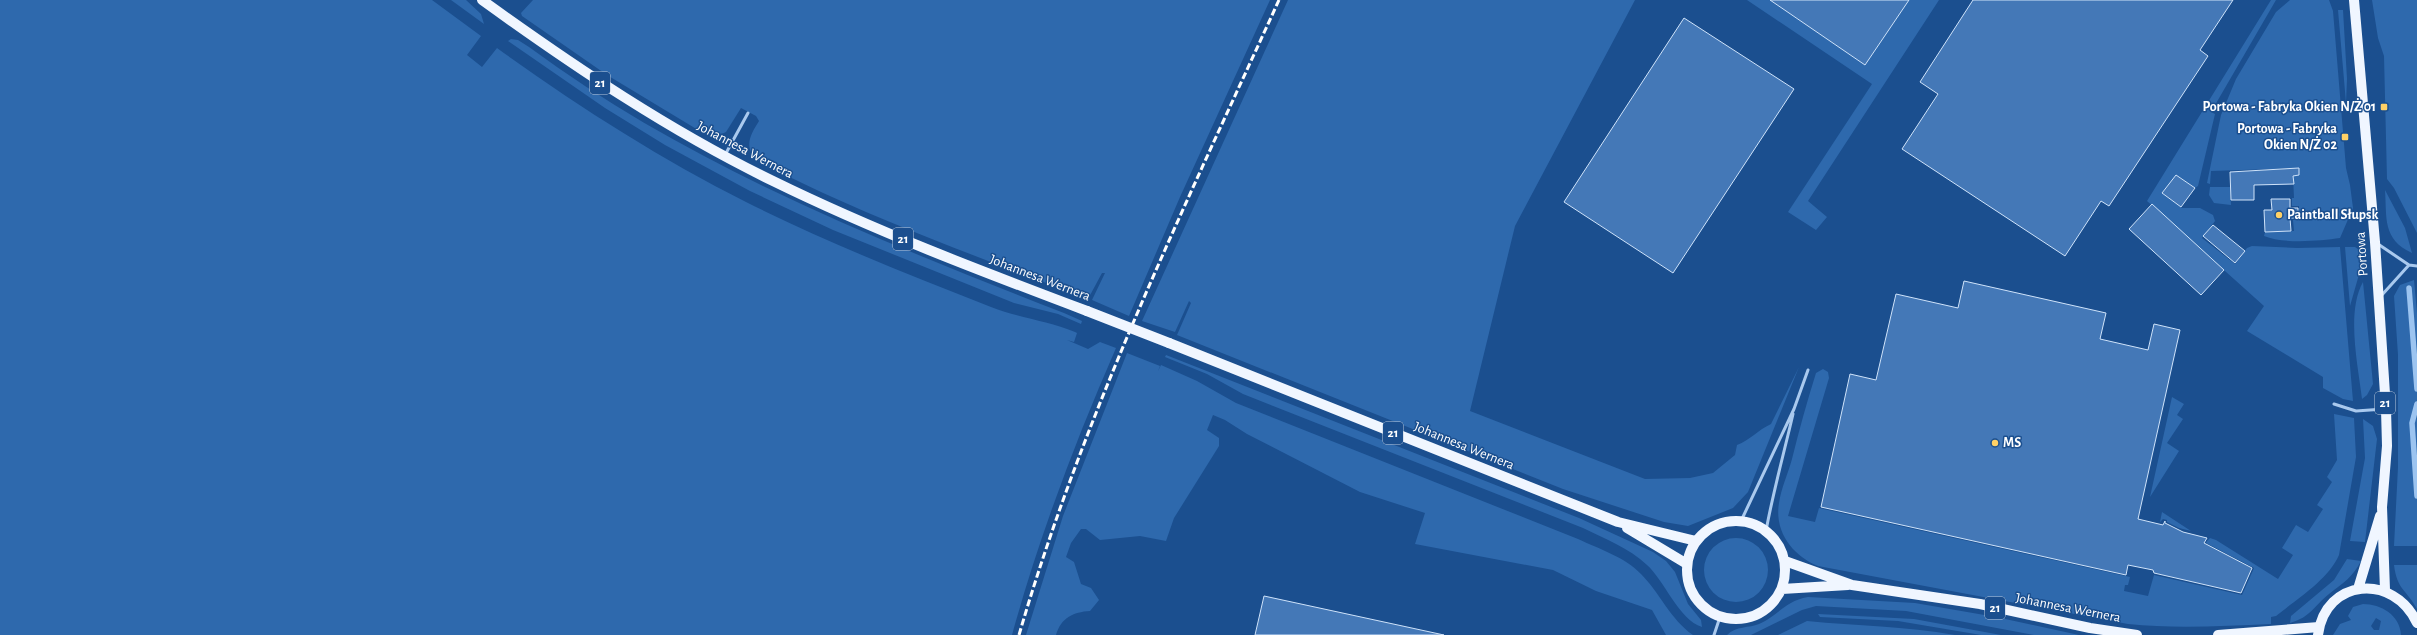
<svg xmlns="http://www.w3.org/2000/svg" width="2417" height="635" font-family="'Alegreya Sans',sans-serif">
  <rect width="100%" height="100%" fill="#1b4f8f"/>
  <path fill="#2e69ad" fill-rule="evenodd" d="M0,0H432L481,36L467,55L482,67L497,48C576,105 659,158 746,202C826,242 909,275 991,307C1019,318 1048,321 1075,332L1077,333L1074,342L1067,340L1088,349L1100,342L1116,348C1075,442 1039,537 1012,635H0Z
    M451,0H466L481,14L484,24Z
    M533,0H1270L1180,197L1129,316L1092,300L1105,273H1102L1088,299C992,262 894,227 802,183C787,175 762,169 752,154C745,142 753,131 759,121L756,116L741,108L726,132L717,136L703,133L607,75L522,16L521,13Z
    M1288,0H1635L1515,226L1470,411L1645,479L1690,478L1713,473L1735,455L1737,445C1750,440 1758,430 1771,424L1799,367L1748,492L1733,508L1688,526L1664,522L1563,489L1177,335L1191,303L1189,301L1175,332L1142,321Z
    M1747,0H1770L1865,65L1909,0H1939L1808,201L1827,217L1816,230L1788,212L1872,84Z
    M2271,0H2276L2211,112L2215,114L2198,186L2195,188L2176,175L2162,193L2182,208H2200L2213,215L2215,221L2202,238L2235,264L2247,248L2252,246L2297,248L2340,247L2353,401L2343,399L2323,388V377L2247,331L2264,306L2147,201Z
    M2290,0H2329L2333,11L2346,168L2350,185L2353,208L2340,238C2319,241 2283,244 2264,236L2265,232L2294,231L2293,220L2299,219V206H2292V198H2294L2293,176L2299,175V168L2211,171L2210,184L2207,183L2221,115L2236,79L2276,12Z
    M2372,0H2417V233L2394,188L2387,179L2384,56L2378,38Z
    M2338,10H2343L2347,79L2346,103Z
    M511,39L518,40L529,47C691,167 878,240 1064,313L1082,321L1081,324L1058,314L1014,303L833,230L750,191L665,145L605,108L508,41Z
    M2210,187H2230L2231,205L2214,203L2209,195Z
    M2385,190L2405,228L2412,253C2382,239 2387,218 2385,190Z
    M2345,247H2355L2362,252V264L2350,306Z
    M2414,280L2417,313V546H2394L2398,467V355L2394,296L2400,285Z
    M2363,282L2373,384L2367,395L2362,399C2358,365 2346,312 2363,282Z
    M1127,353L1160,366L1158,371L1161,365L1197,381L1236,403L1578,539C1599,549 1625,557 1641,574C1660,593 1670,619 1693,635H1666L1652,610L1596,591L1553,570L1415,544L1425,513L1360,492L1247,434L1225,420L1213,415L1207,430L1219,438V446L1174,518L1166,541L1140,536L1100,540L1086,529H1081L1071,543L1066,557L1074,562L1081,584L1091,588L1099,600L1090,611C1073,612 1061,618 1056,635H1026L1063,516Z
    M1166,355L1579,518L1653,552L1666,561L1675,572L1688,604L1701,620L1702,627C1679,620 1664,580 1647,565C1629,548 1605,539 1583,528L1243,394L1207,374L1165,357Z
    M1823,369L1828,372L1829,378L1788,516L1815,522L1819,508L2130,577L2128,585H2125L2124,591L2148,596L2154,575L2242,595L2254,568L2206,543L2207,541L2210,538L2216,540L2278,579L2293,555L2282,548L2296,525L2308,532L2323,509L2317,505L2332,482L2327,477L2337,460L2334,414L2354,418L2356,457L2339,555C2328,580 2297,599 2276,616L2271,617V624C2223,626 2175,629 2128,624L1818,566C1793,556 1774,532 1779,503C1781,488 1788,474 1792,459C1799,430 1807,402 1816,373Z
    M2172,397L2184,404L2177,415L2183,419L2167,443L2179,451L2150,497Z
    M2363,419L2373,426L2377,439L2365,542L2350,541L2365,458Z
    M2162,512L2191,531L2179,528L2167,522V520L2163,519L2160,522Z
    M1704 570a32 32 0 1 1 64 0a32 32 0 1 1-64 0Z
    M2347,559L2361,561C2353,577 2343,583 2329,594C2314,606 2311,617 2290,623L2291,616L2334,580Z
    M2394,565H2417V609C2407,590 2397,590 2394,565Z
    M1808,597L1915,603L1996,617L2079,635H2034L1906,611L1816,606L1802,610L1751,635H1727C1736,626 1749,628 1759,624C1779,615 1785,601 1808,597Z
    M2363,604C2381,604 2400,615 2401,635H2333L2340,624L2351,620L2348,616L2353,607ZM2376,618L2381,621L2379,630H2374L2371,626Z
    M1818,614L1914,619L2001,635H1981L1898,621L1820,617Z
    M1807,621C1857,626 1905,626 1955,635H1778Z"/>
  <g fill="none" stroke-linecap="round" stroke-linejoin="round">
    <path stroke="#9cc4f0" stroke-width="5.5" d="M2409,288L2417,389
      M2417,404L2412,423L2417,496"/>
  </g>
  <path fill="#4478b7" stroke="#cfe3fa" d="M1770,0H1909L1865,65Z
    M1973,0H2233L2200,50L2208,56L2109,206L2101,201L2065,256L1902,149L1938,94L1920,82Z
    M1684,18L1794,89L1673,273L1564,202Z
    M2299,168V175L2293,176L2294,184L2254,185V200H2231L2230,172Z
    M2176,175L2195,188L2181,207L2162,193Z
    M2271,199H2290V208H2298V218H2290L2291,231L2265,232L2264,210H2272Z
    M2152,204L2224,270L2201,295L2129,229Z
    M2213,225L2245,251L2235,263L2203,236Z
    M1964,281L2106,313L2100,339L2148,350L2154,324L2180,330L2138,519L2163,525L2165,521V523L2183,532L2207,538L2204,543L2252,568L2241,593L2154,573L2153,570L2128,565L2126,575L1821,507L1850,374L1876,380L1896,294L1958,308Z
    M1264,596L1444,635H1255Z"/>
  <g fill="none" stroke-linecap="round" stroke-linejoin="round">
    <path stroke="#a9c9ee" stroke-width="3" d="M725,155L748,113
      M2378,244L2409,265L2417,266
      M2381,296L2409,265
      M2334,404L2356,411L2384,409
      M1741,521L1794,409L1808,370
      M1766,531C1773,492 1784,453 1793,414
      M1714,635L1720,617"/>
    <path stroke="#f0f6ff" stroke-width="10" d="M482,0C575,67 670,131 773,181C875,231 981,271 1087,311
      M2354,0L2375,242L2386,409L2387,446L2382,507L2385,590
      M1169,343L1618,522L1696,541
      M1687 570a49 49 0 1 1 98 0a49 49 0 1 1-98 0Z
      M1627,528L1687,564
      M1785,561L1852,585L1980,604L2090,628L2137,635
      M1782,589L1848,585
      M2358,589L2380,516
      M2218,635L2319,627
      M2318,635C2325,578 2394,573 2417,623"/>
    <path stroke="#fff" stroke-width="3" stroke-dasharray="7 3" stroke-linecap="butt" d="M1019,635C1083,415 1184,208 1279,0"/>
    <path stroke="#f0f6ff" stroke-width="10" d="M1087,311L1169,343"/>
  </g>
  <g fill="#ffd166" stroke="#1b4f8f" stroke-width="1.5">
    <rect x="2380" y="103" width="8" height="8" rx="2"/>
    <rect x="2341" y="133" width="8" height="8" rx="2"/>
    <circle cx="2279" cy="215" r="4"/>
    <circle cx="1995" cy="443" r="4"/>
  </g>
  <g text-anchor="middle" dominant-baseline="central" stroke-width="3" stroke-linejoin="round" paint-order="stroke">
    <g fill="#1b4f8f" stroke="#bbcadd" stroke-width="1">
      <rect x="590" y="72" width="20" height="22" rx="3"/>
      <rect x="893" y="228" width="20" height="22" rx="3"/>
      <rect x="2375" y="392" width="20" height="22" rx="3"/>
      <rect x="1383" y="422" width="20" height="22" rx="3"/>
      <rect x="1985" y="597" width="20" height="22" rx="3"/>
    </g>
    <g font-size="13" font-weight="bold" fill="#fff">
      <text x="600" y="83">21</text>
      <text x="903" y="239">21</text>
      <text x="2385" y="403">21</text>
      <text x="1393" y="433">21</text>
      <text x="1995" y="608">21</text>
    </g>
    <g font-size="14" font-weight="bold" fill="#fff" stroke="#1b4f8f" text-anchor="end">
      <text x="2376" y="107">Portowa - Fabryka Okien N/Ż 01</text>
      <text x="2337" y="129">Portowa - Fabryka<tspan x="2337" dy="16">Okien N/Ż 02</tspan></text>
      <text x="2287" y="215" text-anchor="start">Paintball Słupsk</text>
      <text x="2003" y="443" text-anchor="start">MS</text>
    </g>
    <g font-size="14" fill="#fff" stroke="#1b4f8f">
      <text transform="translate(745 150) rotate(28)">Johannesa Wernera</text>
      <text transform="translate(2362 254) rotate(-94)">Portowa</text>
      <text transform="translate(1040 278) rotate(21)">Johannesa Wernera</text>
      <text transform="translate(1464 446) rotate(22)">Johannesa Wernera</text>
      <text transform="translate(2068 608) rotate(11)">Johannesa Wernera</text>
    </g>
  </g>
</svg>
